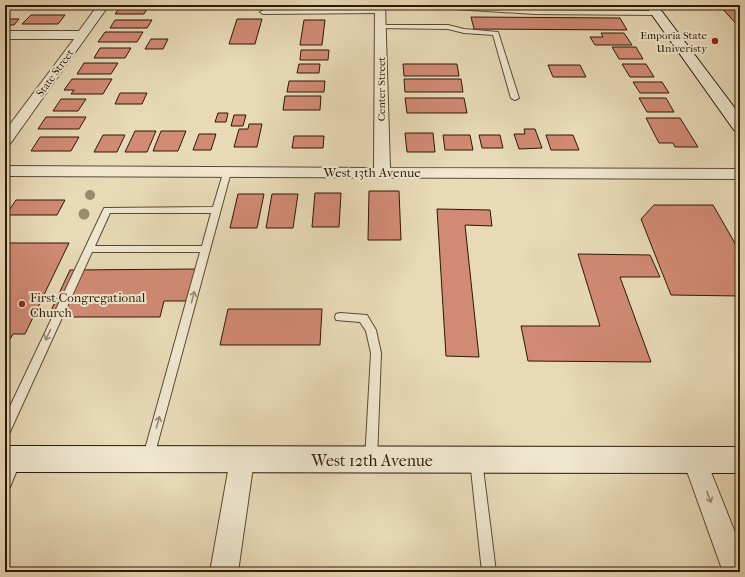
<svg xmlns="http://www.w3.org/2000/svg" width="745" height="577" font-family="'IM FELL French Canon',serif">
  <rect width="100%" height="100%" fill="#e8dab7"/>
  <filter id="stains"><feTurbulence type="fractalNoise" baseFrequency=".005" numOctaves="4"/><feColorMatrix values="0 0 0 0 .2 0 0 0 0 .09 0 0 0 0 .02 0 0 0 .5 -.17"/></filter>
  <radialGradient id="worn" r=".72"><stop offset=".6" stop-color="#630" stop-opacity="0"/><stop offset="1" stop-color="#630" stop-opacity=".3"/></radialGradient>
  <path fill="#d18a74" stroke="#2c1904" d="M614,5V6L493,5Z
    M719,5H740V28Z
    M120,7H148L144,14H115Z
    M31,15H65L58,24H22Z
    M471,17L620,18L627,30L474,29Z
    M5,19H19L14,25H5Z
    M237,19H262L255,44H229Z
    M115,20H152L147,28H110Z
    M304,20H325L322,45H300Z
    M105,32H143L137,42H98Z
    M601,33H624L632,45H595L590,37H603Z
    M151,39H168L163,49H145Z
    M612,47H636L643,59H619Z
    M100,48H131L125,58H94Z
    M301,50H329L328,60H300Z
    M84,63H118L111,74H77Z
    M299,64H320L319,73H297Z
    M403,64H457L459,76H404Z
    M622,64H646L654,77H630Z
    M548,65H580L586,77H553Z
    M72,79H112L103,94H71L74,90H64Z
    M404,79H461L463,92H405Z
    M289,81H325L324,92H287Z
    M633,82H662L669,93H640Z
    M120,93H147L142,104H115Z
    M285,96H321L320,110H283Z
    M405,98H464L467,113H407Z
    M639,98H666L674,112H647Z
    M61,99H86L78,111H53Z
    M218,113H228L226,122H215Z
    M234,115H246L243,126H231Z
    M46,117H86L79,129H38Z
    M646,118H680L698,147H675L673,143H659Z
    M249,124H262L257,147H234L239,129H248Z
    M524,129H535L542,148L519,149L514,134H525Z
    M135,131H156L147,152H125Z
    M161,131H186L178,151H153Z
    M405,133H433L435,152H407Z
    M199,134H216L211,150H193Z
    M103,135H125L117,152H94Z
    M443,135H470L473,150H445Z
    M479,135H500L503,148H482Z
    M546,135H573L579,150H551Z
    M294,136H324L323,148H292Z
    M40,137H79L71,151H31Z
    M369,191H399L401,240H368Z
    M315,193H341L339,227H312Z
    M238,194H264L257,228H230Z
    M272,194H298L293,228H266Z
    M16,200H65L57,215H6Z
    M654,205H713L740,252V296L671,295L641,219Z
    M437,209L490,210L492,226L465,225L479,357L446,356Z
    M5,243H69L25,334H13L10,339H5V274L8,269H5Z
    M578,254L650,255L660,277H620L651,362L528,361L521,326H600Z
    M197,269L188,301H164L160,317H48L70,270Z
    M228,309H322L320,345H220Z"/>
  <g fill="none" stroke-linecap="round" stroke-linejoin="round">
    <defs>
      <path id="service" d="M378,5H455L535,10L656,11L659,13L656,15L535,14L455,9L380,8L378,7Z
        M380,10L382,11V13L263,14L260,12L263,10Z
        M380,25H448L464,29L498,32L519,98L515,100L511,98L493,35L464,33L448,29L378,28V26Z
        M224,170H230L231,172L152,464L148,466L144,464L142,460L200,252H92L9,434L5,435V417L104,208L213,207ZM110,213H211L202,246H95Z
        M340,313L367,315L376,330L381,353L377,460L375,464L371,466L367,464L365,460L371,353L366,331L360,322L336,320L335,317L336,314Z
        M15,454L19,456L21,460L10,487L5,489V468L11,456Z
        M476,454L480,456L482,460L496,572H482L470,460L472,456Z"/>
      <path id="minor" d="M98,5H109L10,144L5,145V131L74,39H5V31H79Z
        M375,5H385L390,168L740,169V179L5,176V166L374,168Z
        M242,449L250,452L254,460L238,572H210L230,460L234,452Z
        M695,449L703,452L740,545V572H723L683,460L687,452Z"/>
      <path id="secondary" d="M645,5H657L740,115V131L734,130Z
        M5,446L740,447V473L5,472Z"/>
    </defs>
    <use href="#service" stroke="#5b4931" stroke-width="2"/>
    <use href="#minor" stroke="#5b4931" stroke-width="2"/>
    <use href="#secondary" stroke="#2c1904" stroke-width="2"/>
    <use href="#service" fill="#f0e7d0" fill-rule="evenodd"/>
    <use href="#minor" fill="#f0e7d0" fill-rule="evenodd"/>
    <use href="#secondary" fill="#f0e7d0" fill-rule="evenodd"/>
  </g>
  <g fill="#978b6c">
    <circle cx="90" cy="195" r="5"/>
    <circle cx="84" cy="214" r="5.5"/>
  </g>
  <defs><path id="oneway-shaft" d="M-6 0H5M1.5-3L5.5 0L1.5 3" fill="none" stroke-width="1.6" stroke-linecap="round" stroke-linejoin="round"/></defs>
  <g stroke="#988a74">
    <use href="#oneway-shaft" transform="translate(193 297) rotate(-75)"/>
    <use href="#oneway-shaft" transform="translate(48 335) rotate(115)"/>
    <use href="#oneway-shaft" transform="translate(158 422) rotate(-75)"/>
    <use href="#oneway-shaft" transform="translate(709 497) rotate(69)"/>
  </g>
  <g fill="#8f2418" stroke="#f0e7d0" stroke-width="1.5">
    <circle cx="715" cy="41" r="4"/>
    <circle cx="22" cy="304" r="4"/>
  </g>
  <g text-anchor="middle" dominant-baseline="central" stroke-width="4" stroke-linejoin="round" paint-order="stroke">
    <g font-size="11" fill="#2c1904" stroke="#f0e7d0" text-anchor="end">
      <text x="707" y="35">Emporia State<tspan x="707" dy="13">Univeristy</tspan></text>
    </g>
    <g font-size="11" fill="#2c1904" stroke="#f0e7d0">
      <text transform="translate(55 73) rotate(-54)">State Street</text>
      <text transform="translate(381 89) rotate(-90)">Center Street</text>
    </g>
    <g font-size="13" fill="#2c1904" stroke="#f0e7d0">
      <text x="372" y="172">West 13th Avenue</text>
    </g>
    <g font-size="13" fill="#2c1904" stroke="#f0e7d0" text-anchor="start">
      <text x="30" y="297">First Congregational<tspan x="30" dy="15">Church</tspan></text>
    </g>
    <g font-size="16" fill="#2c1904" stroke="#f0e7d0">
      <text x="372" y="460">West 12th Avenue</text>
    </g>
  </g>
  <rect width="745" height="577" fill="none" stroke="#e8dab7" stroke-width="20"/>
  <rect x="6" y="6" width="733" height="565" fill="none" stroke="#2c1904" stroke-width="2"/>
  <rect x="10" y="10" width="725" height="557" fill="none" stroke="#2c1904"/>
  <rect width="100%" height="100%" filter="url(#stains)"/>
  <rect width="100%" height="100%" fill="url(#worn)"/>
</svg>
